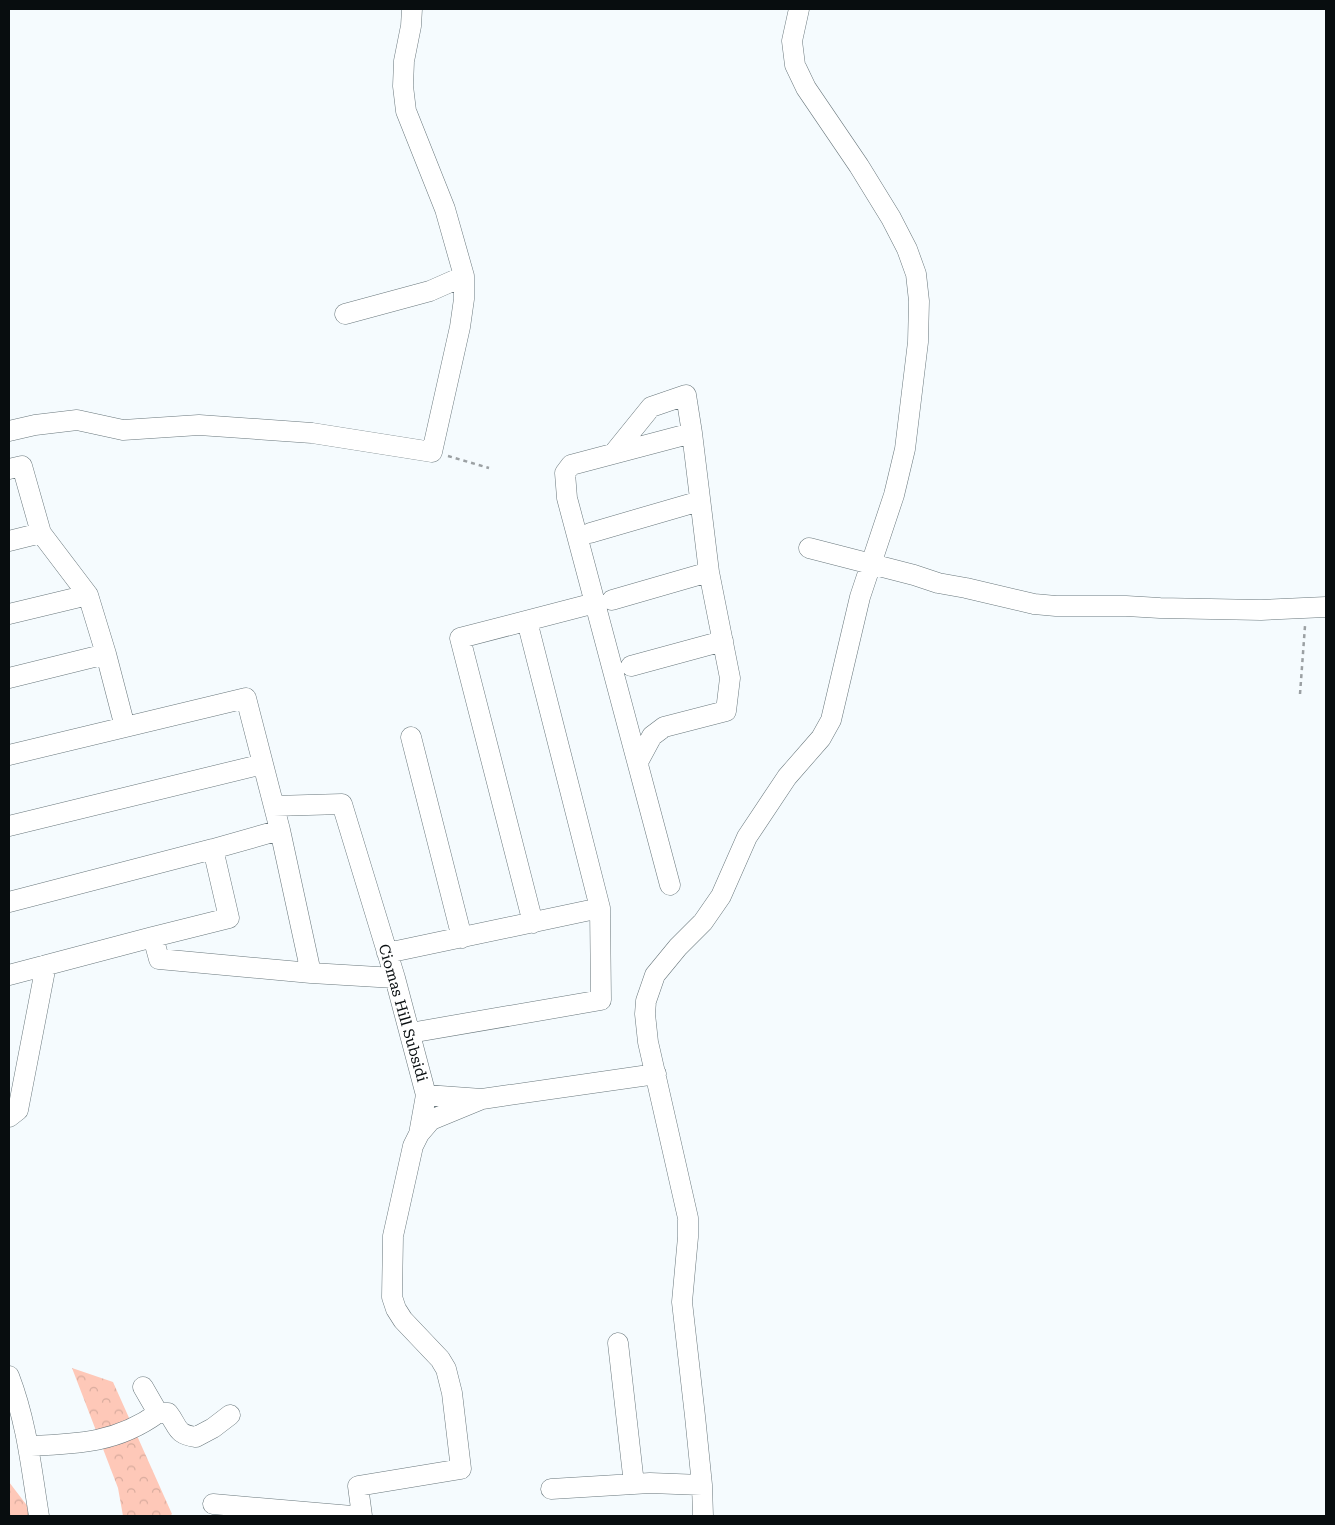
<svg xmlns="http://www.w3.org/2000/svg" width="1335" height="1525" font-family="'Roboto Serif',serif">
  <defs>
    <pattern id="forest-crowns" width="20" height="18" patternUnits="userSpaceOnUse" patternTransform="scale(1.25)"><rect width="20" height="18" fill="#fec8b8"/><path d="M2 6a3 3 0 1 1 6 0M12 15a3 3 0 1 1 6 0" fill="none" stroke="#d8ab9d"/></pattern>
  </defs>
  <rect width="100%" height="100%" fill="#f5fbfe"/>
  <path fill="url(#forest-crowns)" d="M72,1368L113,1382L172,1514L170,1516H123L118,1488Z
    M9,1482L35,1516H9Z"/>
  <g fill="none" stroke-linecap="round" stroke-linejoin="round">
    <defs>
      <path id="minor" d="M345,314L430,291L464,276
        M9,431L35,425L77,420L123,430L199,425L312,433L432,452L460,327L464,299V276L445,209L406,111L403,86L404,61L411,26L412,9
        M613,454L651,407L686,395L692,433L709,572L730,678L726,711L664,727L652,736L638,762
        M9,469L22,466L41,533L88,595L106,654L125,727
        M590,533L700,501
        M9,541L41,533
        M809,548L914,575L938,583L966,588L1034,604L1056,606H1126L1160,608L1261,610L1326,607
        M612,600L709,572
        M9,614L88,595
        M631,666L723,641
        M9,678L106,654
        M411,737L462,938
        M9,755L246,698L280,830L311,973
        M274,806L342,804L395,978L426,1095L419,1134
        M9,826L263,764
        M213,849L280,830
        M670,885L567,498L565,473L571,465L692,433
        M9,902L213,849L229,918L153,937L159,959L311,973L395,978
        M533,923L460,638L595,603
        M387,953L600,908
        M9,975L153,937
        M410,1033L601,1000L600,908L527,621
        M426,1095L482,1099L656,1074
        M9,1117L18,1110L46,965
        M618,1343L634,1484
        M9,1376C27,1423 31,1467 39,1516
        M143,1387L158,1413
        M28,1446C77,1444 117,1443 158,1413H168C179,1427 175,1434 196,1437L213,1428L230,1415
        M551,1489L650,1483L702,1485
        M213,1504L352,1516
        M362,1516L358,1486L461,1469L452,1393L446,1369L440,1359L403,1320L396,1309L392,1297L393,1236L413,1146L419,1134L431,1120L482,1099
        M703,1516L702,1485L695,1416L682,1302L688,1237V1218L648,1042L645,1014L646,1001L655,975L678,947L703,922L721,896L747,837L787,777L821,738L831,720L860,597L894,495L905,449L918,342L919,301L916,274L907,249L891,218L859,166L806,88L795,65L792,41L799,9"/>
    </defs>
    <use href="#minor" stroke="#69777c" stroke-width="21"/>
    <path stroke="#9ba0a3" stroke-width="2.5" stroke-dasharray="4 4" stroke-linecap="butt" d="M448,456L489,468
      M1300,694L1305,626"/>
    <use href="#minor" stroke="#fff" stroke-width="20"/>
  </g>
  <g text-anchor="middle" dominant-baseline="central" stroke-width="4" stroke-linejoin="round" paint-order="stroke">
    <g font-size="15" fill="#080d0f" stroke="#fff">
      <text transform="translate(403 1013) rotate(74)">Ciomas Hill Subsidi</text>
    </g>
  </g>
  <rect width="1335" height="1525" fill="none" stroke="#080d0f" stroke-width="20"/>
</svg>
